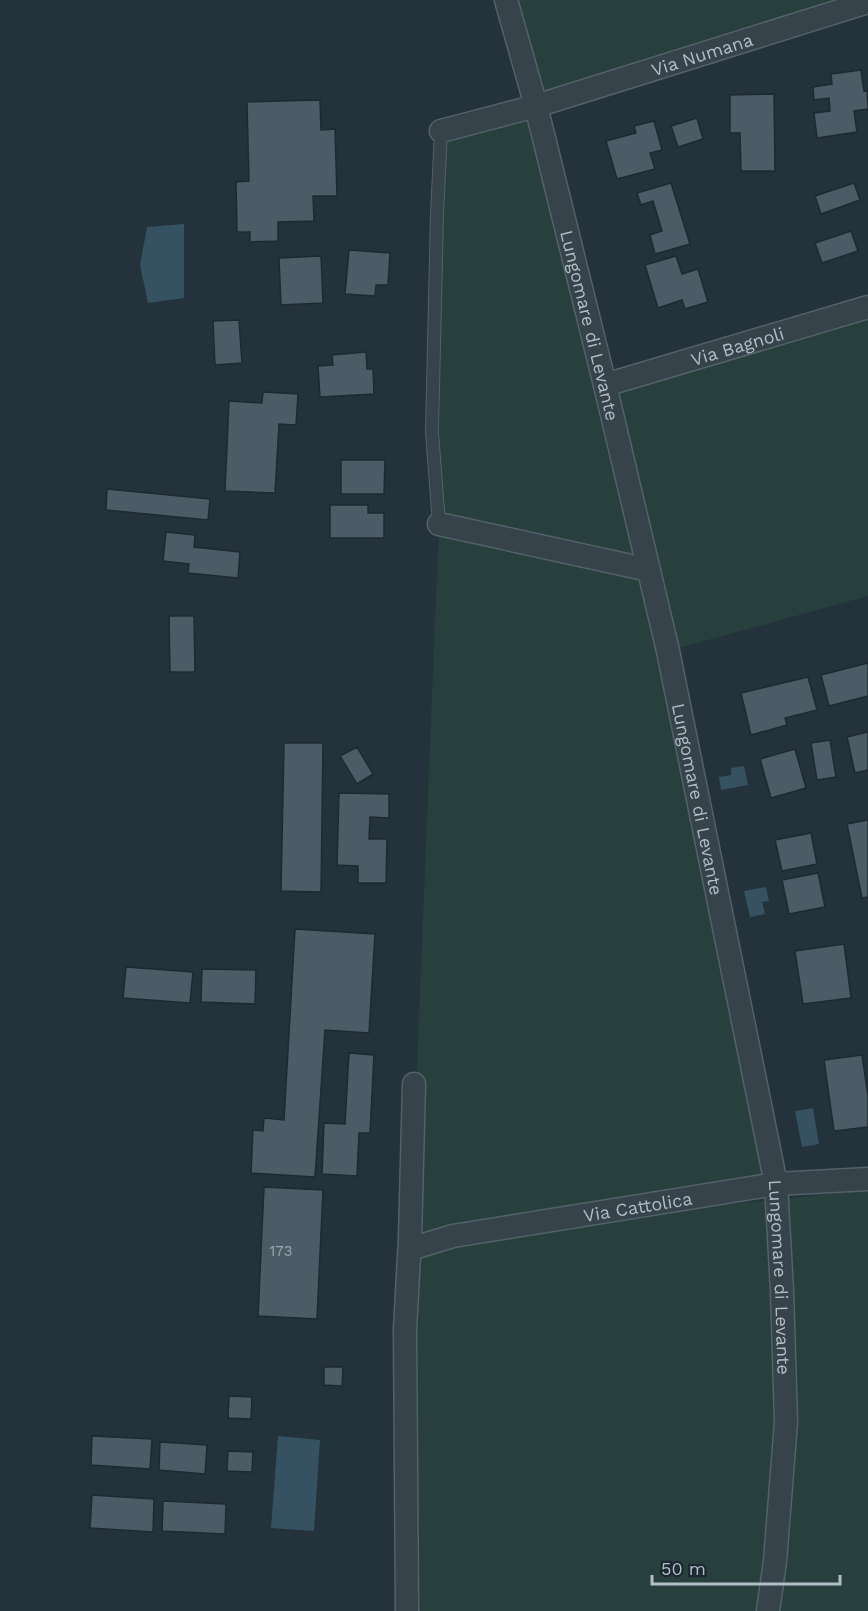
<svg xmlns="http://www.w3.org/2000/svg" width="868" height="1611" font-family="'Work Sans',sans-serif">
  <rect width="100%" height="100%" fill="#23323b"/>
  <path fill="#27403d" d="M506,0H868L536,106L605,385L868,309V596L668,651L776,1183L431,1235L868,1190V1611H409L410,1238L439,524L441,131L536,106Z"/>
  <path fill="#365162" d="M184,224V298L148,303L140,265L147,227Z
    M744,766L748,785L721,790L719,777L731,775V768Z
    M766,887L769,901L762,902L765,914L750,917L744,891Z
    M813,1108L819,1144L802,1147L795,1111Z
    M278,1436L320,1440L314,1531L271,1528Z"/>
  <path fill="#4c5c67" stroke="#1e2a32" stroke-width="1.5" d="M861,70L864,91L867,90L868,109L854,111L857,132L817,138L814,113L830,111L829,98L814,100L813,87L832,84L831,74Z
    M774,94L775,171H741L740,133H730V95Z
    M320,100L321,130L335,129L337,196H313L314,221L278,222V241L250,242V232H237L236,182L249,181L247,102Z
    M697,118L703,139L678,147L671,126Z
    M654,121L662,150L650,153L655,169L617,179L606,141L636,133L634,126Z
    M671,183L690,244L655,254L650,235L662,231L653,201L641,205L637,193Z
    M854,183L860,200L821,214L815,196Z
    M851,231L858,251L822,263L815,243Z
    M349,250L390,253L388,285H376L375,296L345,294Z
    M321,256L323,303L281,305L279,258Z
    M676,256L682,274L698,269L708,302L685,309L682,300L658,308L645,265Z
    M239,320L242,363L215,365L213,321Z
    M366,352L367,369H373L374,394L320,397L318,366L333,365L332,355Z
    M263,392L298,394L296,425L279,424L275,493L225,491L229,401L262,403Z
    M341,460H385L384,494H341Z
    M107,489L210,499L208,520L106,510Z
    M330,505H368V513H384V538H330Z
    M166,532L195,535L194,547L240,552L238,578L188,573L189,564L163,561Z
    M169,616H194L195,672H170Z
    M868,663V696L829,706L821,675Z
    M808,677L817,710L785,718L787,725L751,735L741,693Z
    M868,732V770L855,773L847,737Z
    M830,740L836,777L817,780L811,743Z
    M284,743H323L321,892L281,891Z
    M357,747L373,774L357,784L340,756Z
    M795,749L806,788L771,798L760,759Z
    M339,793L389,794V818L370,817L369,839H387L386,883H358V866L337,865Z
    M868,820V897L862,898L847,824Z
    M811,833L817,864L782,871L775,840Z
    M818,873L825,907L789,914L782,880Z
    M295,929L375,934L369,1033L325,1030L315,1177L251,1173L253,1130L263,1131L264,1118L284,1120Z
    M844,944L851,998L803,1004L795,951Z
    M126,967L193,972L190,1003L123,998Z
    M202,969L256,970L255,1004L201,1002Z
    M349,1053L374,1055L370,1133H359L357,1176L322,1174L324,1123L345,1124Z
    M862,1055L868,1096V1127L834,1131L824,1060Z
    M264,1187L323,1190L317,1319L258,1316Z
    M324,1367H343L342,1386L324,1385Z
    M229,1396L252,1397L251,1419L228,1418Z
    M92,1436L152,1439L150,1469L91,1465Z
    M160,1442L207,1445L205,1474L159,1470Z
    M228,1451L253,1452L252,1472L227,1471Z
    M92,1495L154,1499L153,1532L90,1528Z
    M163,1501L226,1504L225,1534L162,1531Z"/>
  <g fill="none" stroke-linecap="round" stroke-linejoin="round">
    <defs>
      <path id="lane" d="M439,524L432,432L437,214L441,131"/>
      <g id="street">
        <path id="s1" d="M506,0L536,106L605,385L668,651L776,1184L782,1291L786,1422L775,1561L768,1611"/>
        <path id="s2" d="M441,131L536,106L868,2"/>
        <path id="s3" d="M605,385L868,307"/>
        <path d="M439,524L649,570"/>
        <path id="s4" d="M410,1249L453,1236L776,1184L868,1179"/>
        <path d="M407,1611L405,1329L410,1238L414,1084"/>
      </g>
    </defs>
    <use href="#lane" stroke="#546169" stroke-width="14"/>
    <use href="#street" stroke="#546169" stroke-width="25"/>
    <use href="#lane" stroke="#36434b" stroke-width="12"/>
    <use href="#street" stroke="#36434b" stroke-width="22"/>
  </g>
  <g text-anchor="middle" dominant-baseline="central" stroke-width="6" stroke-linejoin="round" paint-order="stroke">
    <g font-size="15" fill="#98a6af">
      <text x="281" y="1251">173</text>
    </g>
    <g font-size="18" fill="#b2bec7" stroke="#1c2830">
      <text stroke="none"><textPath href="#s2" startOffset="272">Via Numana</textPath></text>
      <text stroke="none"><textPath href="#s1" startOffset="336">Lungomare di Levante</textPath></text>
      <text stroke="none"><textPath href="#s3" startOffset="138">Via Bagnoli</textPath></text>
      <text stroke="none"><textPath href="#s1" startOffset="822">Lungomare di Levante</textPath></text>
      <text stroke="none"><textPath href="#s4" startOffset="232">Via Cattolica</textPath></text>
      <text stroke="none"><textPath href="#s1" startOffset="1308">Lungomare di Levante</textPath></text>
    </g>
  </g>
  <path d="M652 1575v9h188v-9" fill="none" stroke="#b2bec7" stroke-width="3"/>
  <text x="661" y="1575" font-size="18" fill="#b2bec7" stroke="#1c2830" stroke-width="4.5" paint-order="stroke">50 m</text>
</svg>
